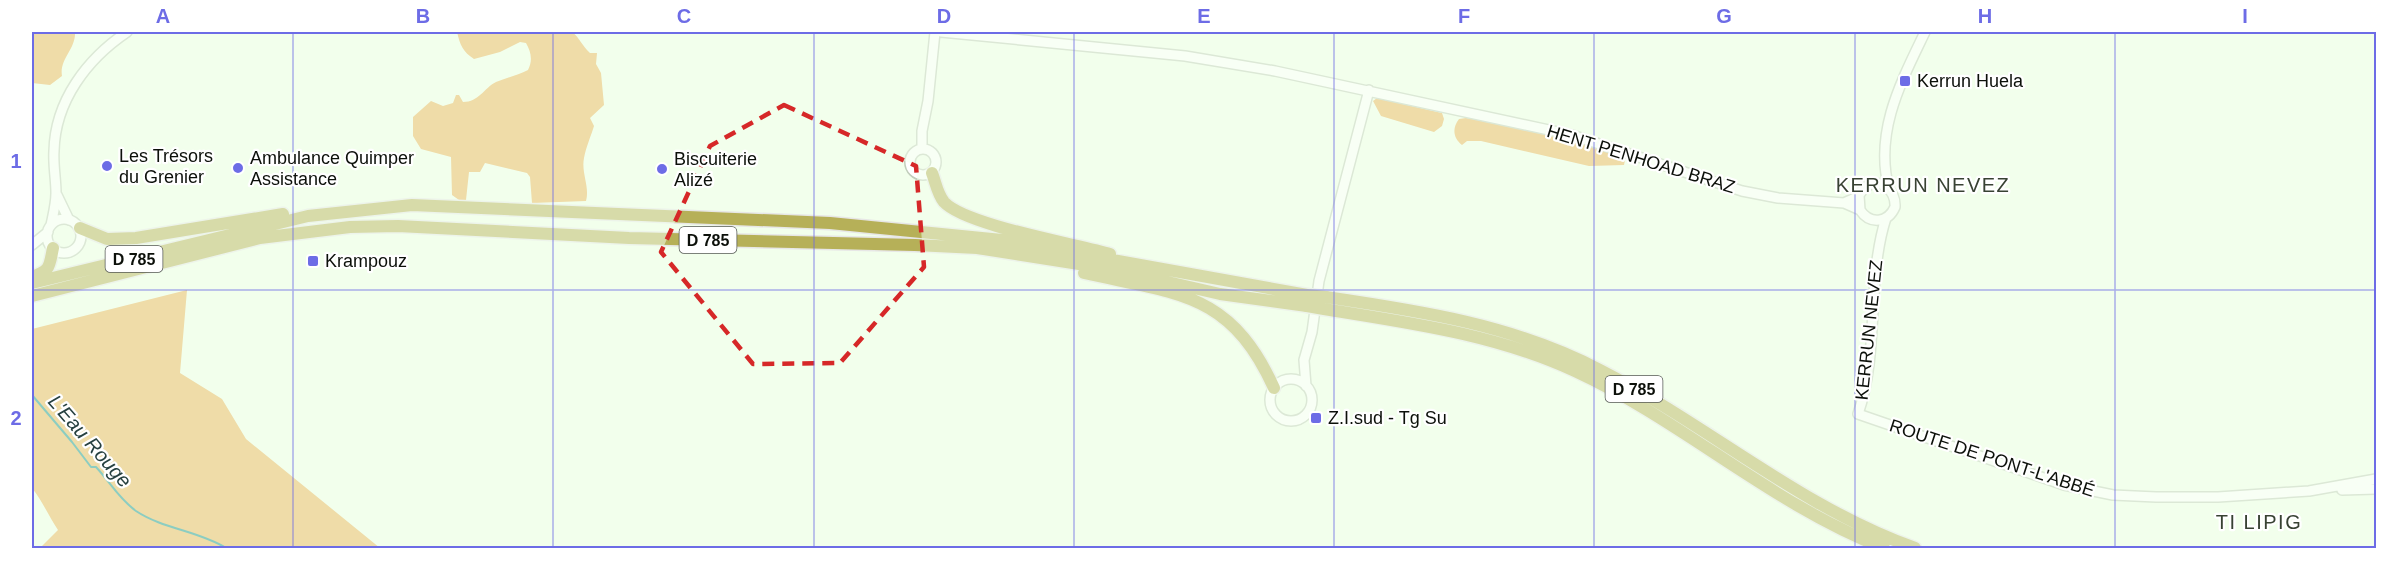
<svg xmlns="http://www.w3.org/2000/svg" width="2408" height="580" font-family="Helvetica,sans-serif">
  <rect width="100%" height="100%" fill="#f2ffec"/>
  <path fill="#eab155" d="M32,32H75C76,49 59,59 62,76L50,85L32,83Z
    M457,32H572C580,38 582,46 590,53H597L596,64L601,73L604,105L590,118L594,126C591,136 586,147 584,158C581,173 590,187 586,201L532,203L530,177L527,173L485,163L480,172H469L466,200H459L452,195L451,157L421,149L413,136V117L431,101L443,106L453,103L456,95H459L463,102C479,102 484,88 496,82C506,78 518,75 528,70C533,60 531,52 526,43L520,42L500,52L474,59C463,52 460,45 457,32Z
    M1377,98L1442,113L1444,119L1442,126L1434,132L1381,116L1373,101Z
    M1466,118C1492,122 1612,143 1625,160L1624,165L1589,166L1481,141H1467L1462,145C1453,138 1452,128 1459,119Z
    M187,290L180,373L222,399L246,439L380,548H40L58,530C48,515 43,502 32,488V329Z"/>
  <g fill="none" stroke-linecap="round" stroke-linejoin="round">
    <path stroke="#10918d" stroke-width="2" d="M32,395L72,442L91,467H96C110,482 119,499 136,511C163,529 199,531 226,548"/>
    <defs>
      <path id="tertiary" d="M941,32L1185,56L1275,71L1572,135L1742,191L1778,198L1844,203L1860,210
        M910 162a13 13 0 1 1 26 0a13 13 0 1 1-26 0Z
        M922,149V131L928,101L935,32
        M1889,189C1874,132 1901,82 1925,32
        M57,195L69,220
        M1844,203C1848,201 1853,199 1857,197C1861,194 1862,189 1867,186C1882,177 1896,192 1895,207C1888,223 1870,225 1860,210L1859,195
        M1886,218C1866,281 1880,351 1858,414L2064,485L2113,495L2156,497H2218L2309,491L2376,479
        M47 236a17 17 0 1 1 34 0a17 17 0 1 1-34 0Z
        M51,225C53,215 56,204 56,193C56,179 53,165 54,151C55,101 87,59 127,32
        M32,245L48,232
        M1270 400a21 21 0 1 1 42 0a21 21 0 1 1-42 0Z
        M1306,386L1304,360L1312,332L1319,281L1369,90
        M2342,490L2376,489"/>
      <path id="trunk" d="M932,173C936,183 937,193 944,202C965,225 1075,244 1110,254
        M80,228L107,239L136,238L283,214
        M1084,273C1177,294 1230,291 1274,388
        M32,277C51,270 49,267 53,248
        M32,283L308,216L412,205L830,223L1002,240L1307,295
        M32,296L260,238L350,227L398,226L629,238L915,245L977,248L1111,269L1220,294L1307,306
        M1326,297C1421,311 1514,325 1600,370C1708,425 1800,507 1915,548
        M1324,309C1410,323 1495,334 1575,371C1683,421 1773,505 1884,548"/>
    </defs>
    <use href="#tertiary" stroke="#c1cdbb" stroke-width="12"/>
    <use href="#trunk" stroke="#e7e7e6" stroke-width="15"/>
    <use href="#tertiary" stroke="#fff" stroke-width="9"/>
    <use href="#trunk" stroke="#b6b058" stroke-width="12"/>
    <defs>
      <path id="trunk-bridge" d="M1307,295L1326,297
        M1307,306L1324,309"/>
    </defs>
    <use href="#trunk-bridge" stroke="#e7e7e6" stroke-width="15" stroke-linecap="butt"/>
    <use href="#trunk-bridge" stroke="#b6b058" stroke-width="12"/>
  </g>
  <path d="M0 0H2408V580H0ZM784,105L916,166L924,267L840,363L753,364L661,252L710,146Z" fill="#f2ffec" fill-opacity=".55" fill-rule="evenodd"/>
  <path fill="none" stroke="#d62828" stroke-width="4.5" stroke-dasharray="12 8" stroke-linejoin="round" d="M784,105L916,166L924,267L840,363L753,364L661,252L710,146Z"/>
  <path fill="none" stroke="#6d6ce6" stroke-width="1.5" stroke-opacity="0.55" d="M293,32V548M553,32V548M814,32V548M1074,32V548M1334,32V548M1594,32V548M1855,32V548M2115,32V548M32,290H2376"/>
  <g fill="#6d6ce6" stroke="#fff" stroke-width="2">
    <rect x="1899" y="75" width="12" height="12" rx="3"/>
    <circle cx="107" cy="166" r="6"/>
    <circle cx="238" cy="168" r="6"/>
    <circle cx="662" cy="169" r="6"/>
    <rect x="307" y="255" width="12" height="12" rx="3"/>
    <rect x="1310" y="412" width="12" height="12" rx="3"/>
  </g>
  <g text-anchor="middle" dominant-baseline="central" stroke-width="4.5" stroke-linejoin="round" paint-order="stroke">
    <g fill="#fff" stroke="#555854" stroke-width="1.5">
      <rect x="679.5" y="227" width="57" height="26" rx="4.5"/>
      <rect x="105.5" y="246" width="57" height="26" rx="4.5"/>
      <rect x="1605.5" y="376" width="57" height="26" rx="4.5"/>
    </g>
    <g font-size="16" font-weight="bold" fill="#0c100a">
      <text x="708" y="240">D 785</text>
      <text x="134" y="259">D 785</text>
      <text x="1634" y="389">D 785</text>
    </g>
    <g font-size="18" fill="#0c100a" stroke="#fff" text-anchor="start">
      <text x="1917" y="81">Kerrun Huela</text>
      <text x="119" y="156">Les Trésors<tspan x="119" dy="21">du Grenier</tspan></text>
      <text x="250" y="158">Ambulance Quimper<tspan x="250" dy="21">Assistance</tspan></text>
      <text x="674" y="159">Biscuiterie<tspan x="674" dy="21">Alizé</tspan></text>
      <text x="325" y="261">Krampouz</text>
      <text x="1328" y="418">Z.I.sud - Tg Su</text>
    </g>
    <g font-size="18" fill="#0c100a" stroke="#fff">
      <text transform="translate(1641 159) rotate(17)">HENT PENHOAD BRAZ</text>
      <text transform="translate(1869 330) rotate(-84)">KERRUN NEVEZ</text>
      <text transform="translate(1992 458) rotate(18)">ROUTE DE PONT-L'ABBÉ</text>
    </g>
    <g font-size="20" letter-spacing="1.5" fill="#384233" stroke="#fff">
      <text x="1923" y="185">KERRUN NEVEZ</text>
      <text x="2259" y="522">TI LIPIG</text>
    </g>
    <g font-size="20" font-style="italic" fill="#274140" stroke="#fff">
      <text transform="translate(90 441) rotate(49)">L'Eau Rouge</text>
    </g>
  </g>
  <rect width="2408" height="580" fill="none" stroke="#ffffff" stroke-width="66"/>
  <rect x="33" y="33" width="2342" height="514" fill="none" stroke="#6d6ce6" stroke-width="2"/>
  <g font-size="20" text-anchor="middle" font-weight="bold" fill="#6d6ce6">
    <text x="163" y="23">A</text>
    <text x="423" y="23">B</text>
    <text x="684" y="23">C</text>
    <text x="944" y="23">D</text>
    <text x="1204" y="23">E</text>
    <text x="1464" y="23">F</text>
    <text x="1724" y="23">G</text>
    <text x="1985" y="23">H</text>
    <text x="2245" y="23">I</text>
    <text x="16" y="168">1</text>
    <text x="16" y="425">2</text>
  </g>
</svg>
